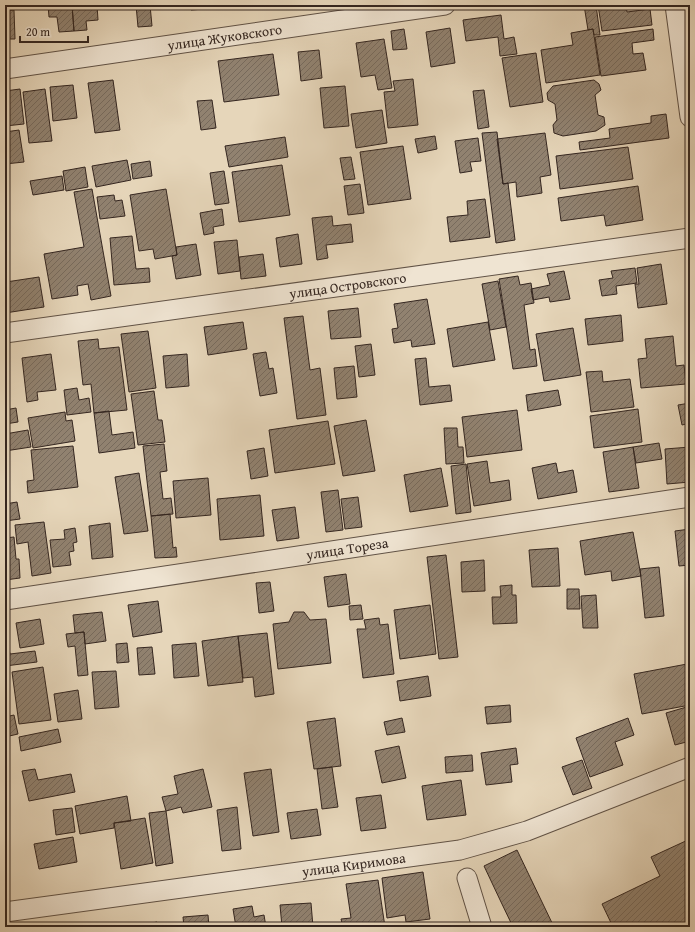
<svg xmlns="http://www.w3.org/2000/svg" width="695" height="932" font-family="'Gentium Book Plus',serif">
  <defs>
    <pattern id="building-hatch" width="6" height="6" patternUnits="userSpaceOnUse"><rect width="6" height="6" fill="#918270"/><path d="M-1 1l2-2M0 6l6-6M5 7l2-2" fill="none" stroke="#776a5c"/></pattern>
  </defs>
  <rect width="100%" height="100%" fill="#e6d6ba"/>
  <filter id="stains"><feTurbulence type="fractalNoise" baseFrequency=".005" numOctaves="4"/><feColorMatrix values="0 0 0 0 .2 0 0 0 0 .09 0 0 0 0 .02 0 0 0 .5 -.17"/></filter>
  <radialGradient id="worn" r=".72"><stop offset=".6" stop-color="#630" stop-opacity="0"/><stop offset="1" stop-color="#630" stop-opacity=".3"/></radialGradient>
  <path fill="url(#building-hatch)" stroke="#342620" d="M48,5H72L74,31L59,32L57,17H49Z
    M72,5H97L98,20L86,21L87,30L74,31Z
    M136,5H150L152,26L138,27Z
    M190,5H218V8L191,10Z
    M584,5H596L600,35H594L593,29L588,30Z
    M598,5H626L627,12L650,9L652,25L602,31Z
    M14,10L15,39H5V11Z
    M501,15L504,39L514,37L517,54L500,56L498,37L466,41L463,20Z
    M450,28L455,63L431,67L426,32Z
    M404,29L407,49L393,50L391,31Z
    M593,29L600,75L546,83L541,50L573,45L571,33Z
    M653,29L654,40L632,43L633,54L643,53L646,70L601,76L595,37Z
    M384,39L392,88L378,90L375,75L361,77L356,43Z
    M319,50L322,78L301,81L298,52Z
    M536,53L543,102L510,107L502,58Z
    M273,54L279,95L224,102L218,61Z
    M413,79L418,125L388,128L384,92L395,91L393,81Z
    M113,80L120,130L95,133L88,83Z
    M594,80L599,84L601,90L595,95L598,115L604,117L605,125L596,131L563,136L554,133L553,125L557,120L555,104L548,100L547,93L553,86Z
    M73,85L77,118L53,121L50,87Z
    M345,86L349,126L324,128L320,88Z
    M20,89L24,124L5,126V91Z
    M45,89L52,141L29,143L23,92Z
    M484,90L489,127L478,129L473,91Z
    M212,100L216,128L201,130L197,101Z
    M382,110L387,143L356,148L351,114Z
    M666,114L669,138L580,150L579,142L610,138L609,129L651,123V116Z
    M19,130L24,162L5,164V132Z
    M497,132L503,184L508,183L515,240L496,243L482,133Z
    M545,133L551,175L540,177L542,193L517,197L516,182L503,184L497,139Z
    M435,136L437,149L418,153L415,139Z
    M285,137L288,157L229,167L225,146Z
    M478,138L481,161L470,162L472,171L460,173L455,141Z
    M403,146L411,199L368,205L360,152Z
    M628,147L633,179L560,189L556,156Z
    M351,157L355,179L344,180L340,158Z
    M127,160L131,180L96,187L92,166Z
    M150,161L152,176L133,179L131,164Z
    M282,165L290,215L239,222L232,172Z
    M85,167L88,187L66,191L63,171Z
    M224,171L229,203L215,205L210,173Z
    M62,176L64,190L33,195L30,181Z
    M360,184L364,213L348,215L344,186Z
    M638,186L643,220L606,226L604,215L561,221L558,198Z
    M92,189L111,296L91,300L88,284L77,286L78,295L52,299L44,254L84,247L74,192Z
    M166,189L177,255L155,259L153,249L139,251L130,195Z
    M114,195L115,201L122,200L125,216L100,219L97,197Z
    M485,199L490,237L450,242L447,217L468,215L467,201Z
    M222,209L224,225L213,227L214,233L204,235L200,213Z
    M332,216L333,226L351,224L353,242L326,245L328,258L317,260L312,218Z
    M298,234L302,264L280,267L276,238Z
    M132,236L136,269L149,268L150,282L114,285L110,238Z
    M237,240L240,271L218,274L214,242Z
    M196,244L201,275L176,279L172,256L177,255L176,247Z
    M263,254L266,276L241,279L239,257Z
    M661,264L667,304L638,308L635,284H639L637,268Z
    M635,268L637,283L616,286L617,294L602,296L599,280L613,278L611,271Z
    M564,271L570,299L550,302L549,297L533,300L531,289L550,285L547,274Z
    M518,276L520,285L531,283L534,303L524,305L530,350L535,349L537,366L513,369L499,279Z
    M39,277L44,307L5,313V292L8,291L6,282Z
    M498,281L506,327L490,330L482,284Z
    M427,299L435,344L412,347L411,340L394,343L392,329L398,328L394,304Z
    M358,308L361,337L331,339L328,311Z
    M621,315L623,341L588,345L585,319Z
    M303,316L310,370L320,368L326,415L297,419L284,318Z
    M243,322L247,349L208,355L204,327Z
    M488,322L495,360L453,367L447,329Z
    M573,328L581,375L544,381L536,334Z
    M148,331L156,388L129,392L121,334Z
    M673,336L676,366L684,365L686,384L641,388L638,359L647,358L645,339Z
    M98,339L99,349L119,347L127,410L94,413L91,384L83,385L78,341Z
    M371,344L375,375L359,377L355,346Z
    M266,352L269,369L273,368L277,393L260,396L253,354Z
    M51,354L56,390L37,392L38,400L27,402L22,358Z
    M187,354L189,386L166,388L163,356Z
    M426,358L429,387L450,385L452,401L420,405L415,359Z
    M5,366L9,397H5Z
    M354,366L357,397L337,399L334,368Z
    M602,371L603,382L630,379L634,407L591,412L586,372Z
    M77,388L79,400L89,398L91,412L67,415L64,390Z
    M558,390L561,405L528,411L526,395Z
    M154,391L158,420H162L165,442L138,445L131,394Z
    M690,403V423L682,425L678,405Z
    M16,408L18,422L5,424V410Z
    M638,409L642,442L594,448L590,416Z
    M517,410L522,450L467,457L462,417Z
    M109,411L112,435L133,432L135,448L99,453L94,413Z
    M65,412L66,421L72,420L75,441L33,448L28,418Z
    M366,420L375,471L343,476L334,426Z
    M328,421L335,464L275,473L269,430Z
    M444,428H457L458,447H463L464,463L446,464Z
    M28,430L31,447L5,451V434Z
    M659,443L662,459L636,463L633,447Z
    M164,444L167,471L160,472L163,499L171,498L173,514L151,516L143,446Z
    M73,446L78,487L28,493L27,481L34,480L31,450Z
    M633,447L639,488L609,492L603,452Z
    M690,447V482L667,484L665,449Z
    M264,448L268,476L251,479L247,451Z
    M487,461L490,483L509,480L511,500L474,506L467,464Z
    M556,463L558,473L573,470L577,492L538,499L532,468Z
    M466,464L471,512L456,514L451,466Z
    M441,468L448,506L410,512L404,475Z
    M139,473L148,531L124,534L115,477Z
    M208,478L211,515L176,518L173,481Z
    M338,490L343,530L326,532L321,492Z
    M260,495L264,536L220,540L217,499Z
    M358,497L362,527L345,529L341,499Z
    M17,502L20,519L5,521V504Z
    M295,507L299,538L277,541L272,510Z
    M170,514L173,548L176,547L177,557L155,558L151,516Z
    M44,522L51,573L32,576L28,542L17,544L15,525Z
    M110,523L113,557L92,559L89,526Z
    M75,528L77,542L73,543L74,551L69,552L71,565L53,567L50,540L65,539L64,530Z
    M690,529V565L679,566L675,531Z
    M633,532L641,576L612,581L611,571L585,575L580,541Z
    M14,537L16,559H19L20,578L5,580V538Z
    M558,548L560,586L532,587L529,550Z
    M446,555L458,657L439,659L427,557Z
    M484,560L485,591L462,592L461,562Z
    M659,567L664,616L645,618L640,569Z
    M346,574L350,604L328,607L324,577Z
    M270,582L274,611L259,613L256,583Z
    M512,585V595H516L517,623L493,624L492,597H501L500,586Z
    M567,589H579L580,609H567Z
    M596,595L598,628H583L581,596Z
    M158,601L162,632L133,637L128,605Z
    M361,605L363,619L350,620L349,606Z
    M430,605L436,654L400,659L394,610Z
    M102,612L106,641L85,644L84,632L75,633L73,615Z
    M294,612H304L310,620L326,619L331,663L278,669L273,624L289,622Z
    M379,618L380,625L388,624L394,674L363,678L357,629H366L364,620Z
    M40,619L44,644L20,648L16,623Z
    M84,632L88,675L78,676L75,646L68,647L66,634Z
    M267,633L274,694L255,697L253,677L243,678L238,636Z
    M238,636L243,682L208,686L202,641Z
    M127,643L129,662L117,663L116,644Z
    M196,643L199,676L174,678L172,645Z
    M5,645H8L10,654L35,651L37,662L5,666Z
    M152,647L155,674L139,675L137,648Z
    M687,664L690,677V705L642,714L634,674Z
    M43,667L51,720L19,724L12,672Z
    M116,671L119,707L95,709L92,672Z
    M428,676L431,696L400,701L397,681Z
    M78,690L82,719L58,722L54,694Z
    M510,705L511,722L487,724L485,707Z
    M690,706V741L675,745L666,713Z
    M14,715L18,734L5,737V717Z
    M335,718L341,766L314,769L307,722Z
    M402,718L405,732L387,735L384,722Z
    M628,718L634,735L615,742L623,765L590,777L576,738Z
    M58,729L61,742L21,751L19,737Z
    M399,746L406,778L382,783L375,751Z
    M516,748L518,764L510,765L512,782L486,785L481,753Z
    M472,755L473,771L446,773L445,757Z
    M582,760L592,788L573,795L562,767Z
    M332,767L338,807L322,809L317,769Z
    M35,769L38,780L71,774L75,792L29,801L22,771Z
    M203,769L212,807L183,813L181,807L166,811L162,797L178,794L174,776Z
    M271,769L279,832L253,836L244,773Z
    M461,780L466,815L427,820L422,786Z
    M381,795L386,828L361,831L356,798Z
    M127,796L131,821L114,823V828L80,834L75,806Z
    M237,807L241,849L222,851L217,810Z
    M72,808L75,832L56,835L53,810Z
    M317,809L321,835L291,839L287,813Z
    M166,811L173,863L156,866L149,813Z
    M145,818L153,863L121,869L114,823Z
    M73,837L77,862L39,869L34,844Z
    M690,839V927H613L602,904L660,876L651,857Z
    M517,850L554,927H513L501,902L484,866Z
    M423,872L430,919L406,922L405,915L387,918L382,878Z
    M378,880L385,927H343L341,919L351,918L346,884Z
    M311,903L313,927H282L280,905Z
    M252,906L254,917L264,915L266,927H236L233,909Z
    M208,915L209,927H184L183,917Z
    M157,922V927H130Z"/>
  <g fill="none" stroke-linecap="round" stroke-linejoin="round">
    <defs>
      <g id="street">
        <path d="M675,5L690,117"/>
        <path id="s1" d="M5,69L445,5"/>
        <path id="s2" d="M5,333L690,238"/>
        <path id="s3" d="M5,600L690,497"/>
        <path d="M467,878L482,927"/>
        <path id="s4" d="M5,912L460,850L527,831L690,767"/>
      </g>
    </defs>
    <use href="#street" stroke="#605246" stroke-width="21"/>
    <use href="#street" stroke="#efe4d2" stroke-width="19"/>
  </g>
  <g text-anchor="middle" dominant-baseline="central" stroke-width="4" stroke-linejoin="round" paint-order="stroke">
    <g font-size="14" fill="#342620" stroke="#efe4d2">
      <text stroke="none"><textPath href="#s1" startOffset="222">улица Жуковского</textPath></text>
      <text stroke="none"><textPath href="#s2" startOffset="346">улица Островского</textPath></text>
      <text stroke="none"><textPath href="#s3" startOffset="346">улица Тореза</textPath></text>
      <text stroke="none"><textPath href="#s4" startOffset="352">улица Киримова</textPath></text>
    </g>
  </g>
  <rect width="695" height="932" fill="none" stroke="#e6d6ba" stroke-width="20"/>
  <rect x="6" y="6" width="683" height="920" fill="none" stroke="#342620" stroke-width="2"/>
  <rect x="10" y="10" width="675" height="912" fill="none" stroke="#342620"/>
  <path d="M20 36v6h68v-6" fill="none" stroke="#342620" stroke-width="2"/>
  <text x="26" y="36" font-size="12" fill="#342620" stroke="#efe4d2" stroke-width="3" paint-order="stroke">20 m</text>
  <rect width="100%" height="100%" filter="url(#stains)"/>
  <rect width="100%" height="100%" fill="url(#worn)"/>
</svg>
